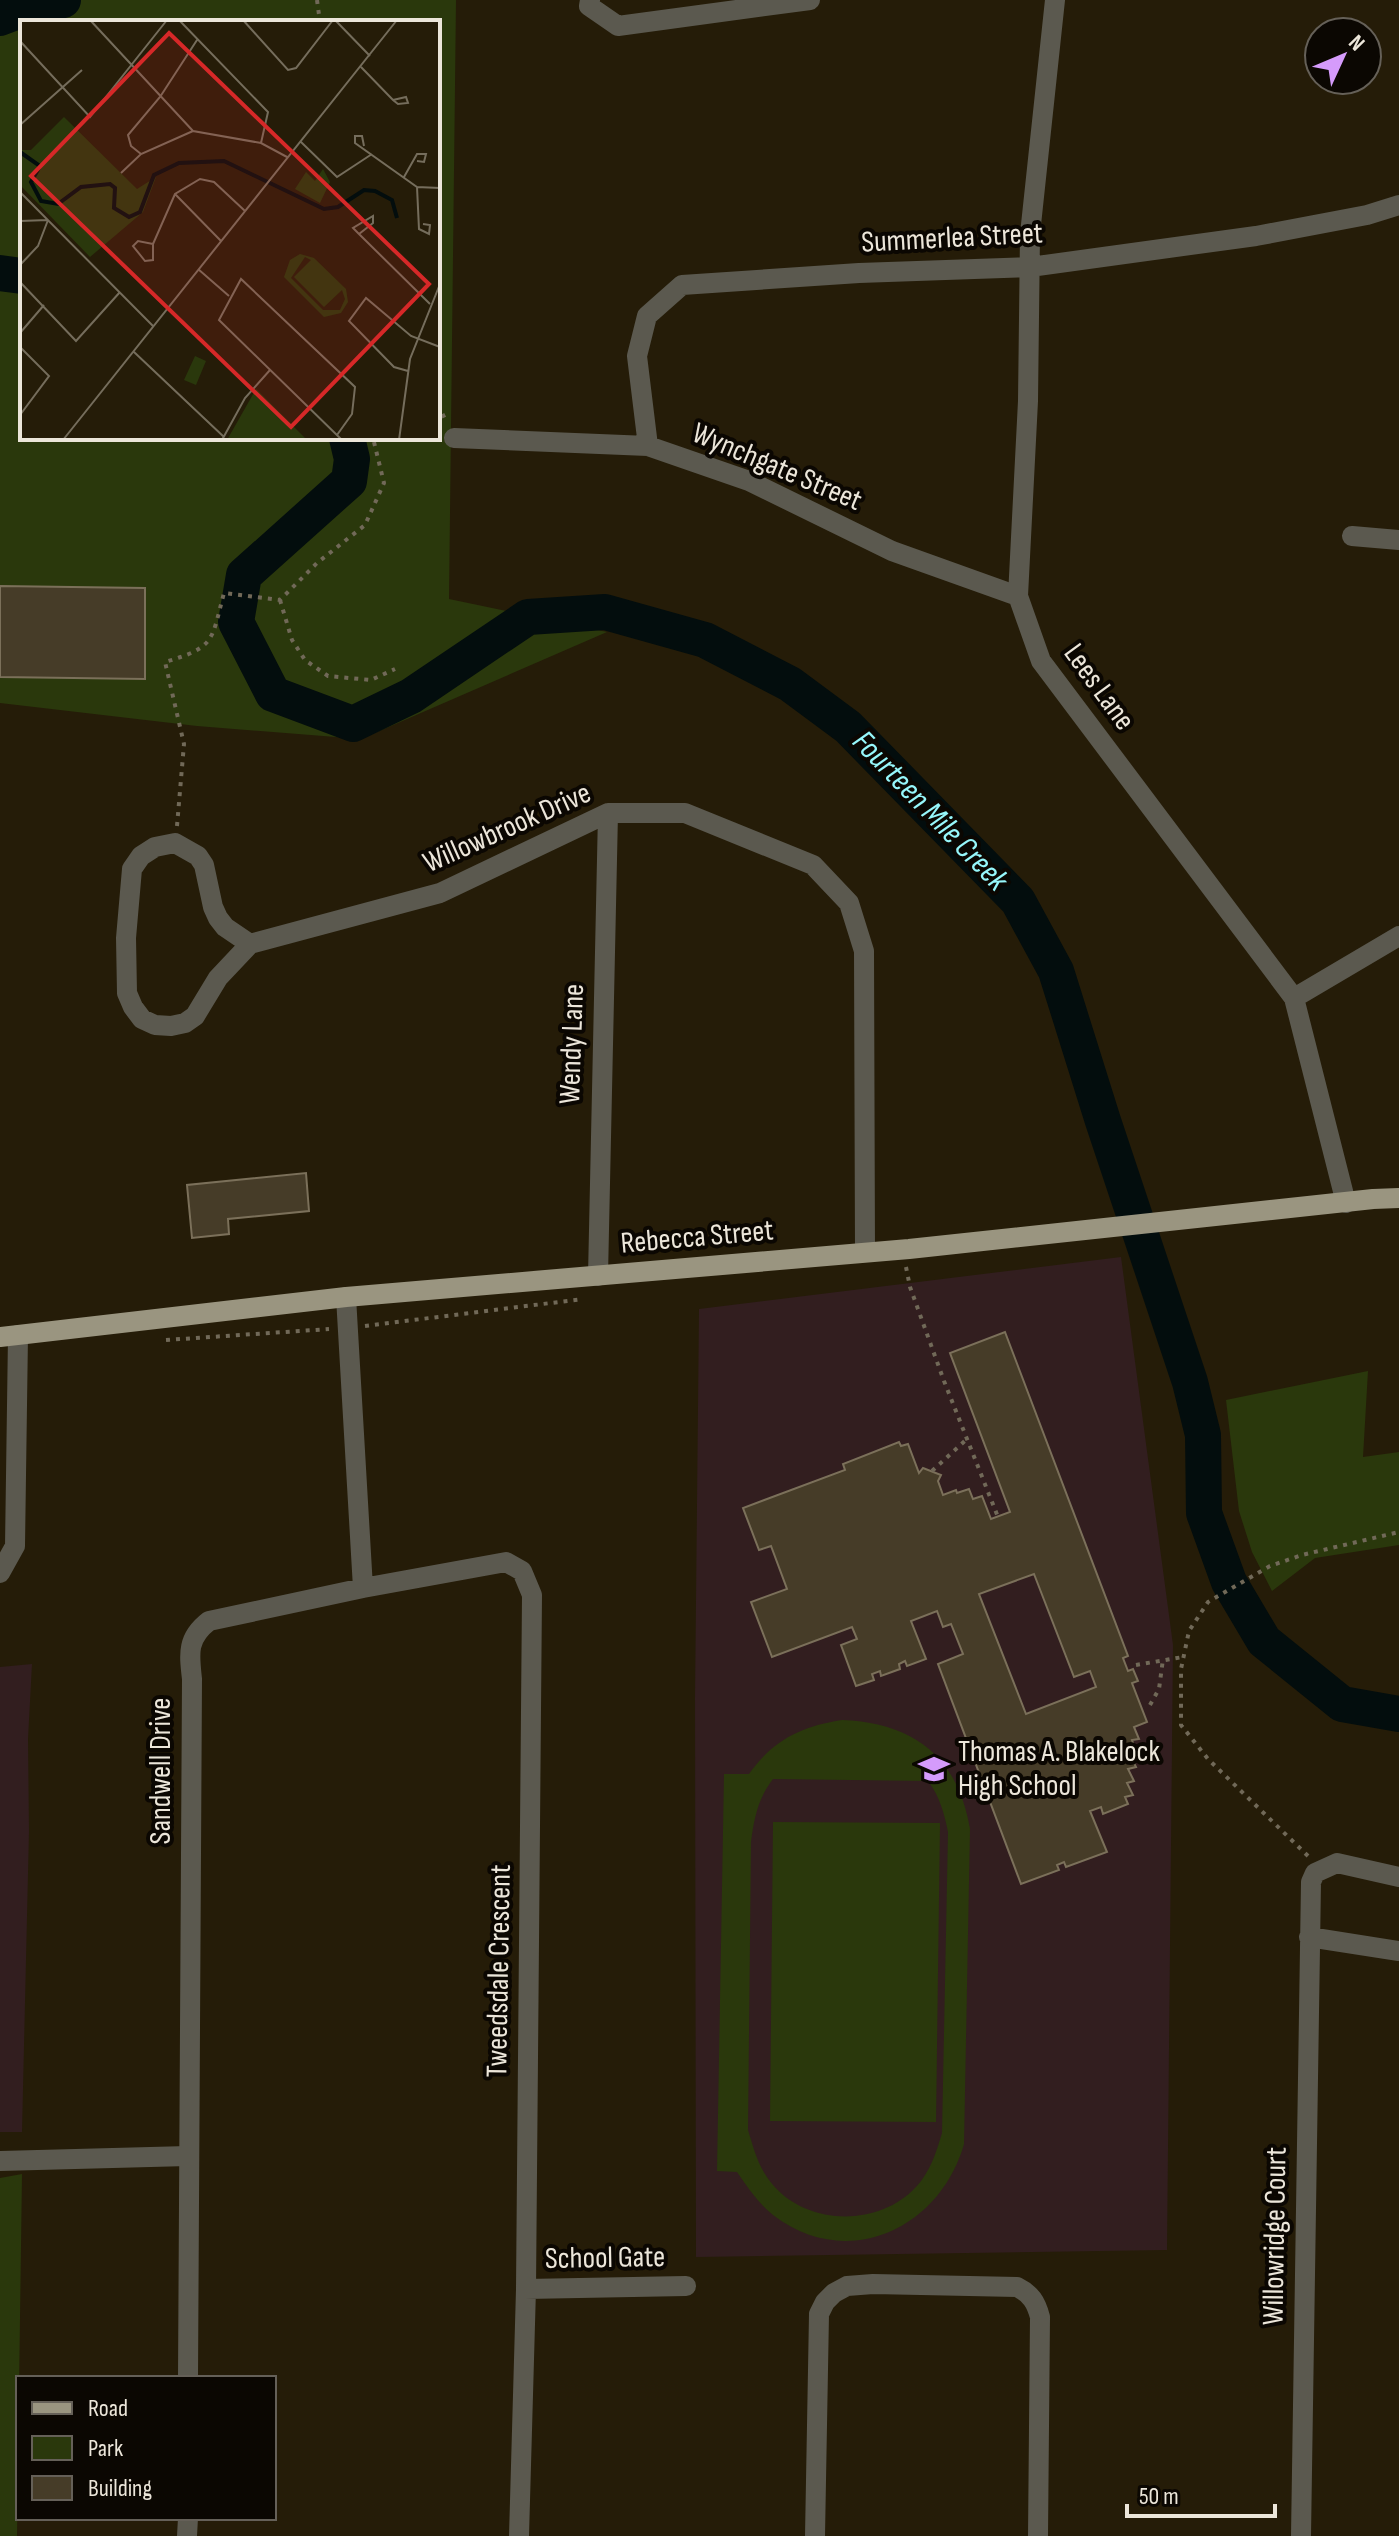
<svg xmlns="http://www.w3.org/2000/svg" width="1399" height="2536" font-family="'Sofia Sans Condensed',sans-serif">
  <rect width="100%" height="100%" fill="#251c08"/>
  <path fill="#321e1f" d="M1121,1257L1173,1645L1167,2250L696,2257L695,1698L699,1309Z
    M32,1664L28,1739L29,1831L22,2132H0V1667Z"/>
  <path fill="#2a380c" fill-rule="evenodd" d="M0,0H456L449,599L607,632L361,739L197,726L0,703ZM22,22H438V438H22Z
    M1368,1371L1363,1457L1399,1452V1545L1315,1558L1272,1591L1252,1552L1239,1511L1226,1400Z
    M842,1720C914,1723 958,1757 970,1829L964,2144C940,2229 847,2272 773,2215C758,2203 748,2188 737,2172L717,2171L724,1774H749C773,1740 802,1726 842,1720ZM773,1779L928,1781C940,1797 944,1813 948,1832L942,2133C936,2153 930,2172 916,2187C879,2227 808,2226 773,2185C759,2169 754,2150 748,2130L751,1842C754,1819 758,1798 773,1779Z
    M773,1822L940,1823L936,2122L770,2121Z
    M22,2174L17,2536H0V2178Z"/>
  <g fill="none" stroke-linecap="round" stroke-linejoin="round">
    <path stroke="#030d0d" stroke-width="36" d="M0,18L29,7L63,0
      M0,273L22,276
      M347,438L352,459L349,481L244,575L236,622L273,694L353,724L411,696L528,617L605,612L705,640L790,684L848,727L1018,901L1056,971L1103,1121L1190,1382L1203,1435L1204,1513L1229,1582L1264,1641L1342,1704L1399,1714"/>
  </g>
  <path fill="#463c28" stroke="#7b705a" stroke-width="2" fill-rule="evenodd" d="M0,586L145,588V679L0,677Z
    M306,1173L309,1211L228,1219L229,1234L192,1238L187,1185Z
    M1005,1332L1128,1656L1123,1658L1128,1671L1133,1669L1138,1681L1132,1683L1147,1722L1134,1727L1139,1739L1132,1740L1137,1753L1130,1755L1136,1767L1128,1769L1134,1781L1127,1783L1133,1795L1125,1797L1128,1804L1103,1814L1101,1807L1090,1811L1107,1852L1066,1867L1064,1862L1057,1865L1059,1870L1021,1884L938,1664L963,1654L951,1624L943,1627L937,1611L911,1621L926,1659L907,1666L905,1661L899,1664L900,1669L881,1676L880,1671L872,1674L874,1680L856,1686L841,1645L857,1639L852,1627L772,1657L751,1602L787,1589L771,1546L759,1550L743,1508L845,1470L843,1464L899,1442L901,1446L908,1444L919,1473L923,1468L941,1475L938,1481L943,1495L956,1490L957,1493L969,1489L973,1499L982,1496L991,1519L1010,1512L950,1353ZM1034,1574L1074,1677L1090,1671L1096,1687L1026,1714L979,1594Z"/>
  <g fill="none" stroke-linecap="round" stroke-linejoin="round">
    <path stroke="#716958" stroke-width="4" stroke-dasharray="4 6" stroke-linecap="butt" d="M317,0L320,22
      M438,405L446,421
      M280,600L292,640L305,660L328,676L371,680L395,669
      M177,826L184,744L165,662C216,647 211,641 224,593L280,600L317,563L365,525L384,483L373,438
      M906,1267L910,1287L944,1381L998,1517
      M365,1326L583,1299
      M166,1340L329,1329
      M932,1471L967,1439
      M1136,1665L1183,1657
      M1150,1705L1159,1689L1163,1659
      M1308,1856L1208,1759L1181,1725V1669L1189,1631L1208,1602L1270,1566L1302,1555L1399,1532"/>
    <path stroke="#5b594f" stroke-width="20" d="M590,0L589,6L618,26L810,0
      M1055,0L1030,234L1028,401L1018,596L1041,661L1294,998L1346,1203
      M454,438L648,446L749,481L892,551L1018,596
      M648,446L637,356L647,316L682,285L859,273L1030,267L1256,236L1367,215L1399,205
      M1352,536L1399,540
      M250,944L225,927L218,918L213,907L204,865L198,856L175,843L155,847L141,856L132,869L126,938L127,993L133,1007L142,1019L155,1025L171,1026L185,1023L195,1016L218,978L250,944L440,893L608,813H685L813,865L849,903L864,951L865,1252
      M1294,998L1399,936
      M598,1276L608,813
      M346,1297L363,1588
      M0,1573L15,1546L18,1335
      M1309,1937L1399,1951
      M0,2161L188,2156
      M526,2289L686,2286
      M188,2378L192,1679C189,1653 187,1638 209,1621L363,1588L506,1562L522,1571L532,1595L526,2289L519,2536
      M187,2536L188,2518
      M815,2536L819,2314L825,2302L834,2293L847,2286L873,2284L1017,2287C1031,2294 1036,2302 1040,2317L1038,2536
      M1301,2536L1311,1882L1315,1873L1337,1863L1399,1877"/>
    <path stroke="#9a9580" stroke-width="20" d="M0,1337L346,1297L909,1249L1373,1199L1399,1198"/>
  </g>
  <defs>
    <symbol id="school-bare" viewBox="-9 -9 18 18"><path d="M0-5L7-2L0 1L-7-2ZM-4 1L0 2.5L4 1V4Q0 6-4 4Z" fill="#d59bfb" stroke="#0b0702" stroke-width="2.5" paint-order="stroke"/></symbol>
  </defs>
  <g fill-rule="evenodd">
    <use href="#school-bare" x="912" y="1747" width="44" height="44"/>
  </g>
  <g text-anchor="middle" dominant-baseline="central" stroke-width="8" stroke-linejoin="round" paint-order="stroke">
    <g font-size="30" fill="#ece6da" stroke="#0b0702">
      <text transform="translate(952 238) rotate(-3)">Summerlea Street</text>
      <text transform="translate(777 467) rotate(23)">Wynchgate Street</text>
      <text transform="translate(1099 687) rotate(54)">Lees Lane</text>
      <text transform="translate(507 828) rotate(-24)">Willowbrook Drive</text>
      <text transform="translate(572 1044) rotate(-88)">Wendy Lane</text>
      <text transform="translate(697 1237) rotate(-5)">Rebecca Street</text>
      <text transform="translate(161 1771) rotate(-90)">Sandwell Drive</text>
      <text transform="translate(499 1971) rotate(-89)">Tweedsdale Crescent</text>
      <text transform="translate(1275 2236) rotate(-89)">Willowridge Court</text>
      <text transform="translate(605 2258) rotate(-1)">School Gate</text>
    </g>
    <g font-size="30" fill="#ece6da" stroke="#0b0702" text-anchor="start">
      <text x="958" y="1752">Thomas A. Blakelock<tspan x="958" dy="34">High School</tspan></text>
    </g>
    <g font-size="32" font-style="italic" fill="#96f7fb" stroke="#0b0702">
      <text transform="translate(930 811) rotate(46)">Fourteen Mile Creek</text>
    </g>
  </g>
  <g transform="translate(20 20)">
    <rect width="420" height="420" fill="#251c08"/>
    <path d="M44,97L117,169L136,157L123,192L70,237L0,165V130H11ZM303,149L310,162L300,183L275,169L286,152L295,161ZM280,234L294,238L326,269L328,282L321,293L304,297L264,257L270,240ZM285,237L291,240L274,257L304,287L322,270L325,279L320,290H303L271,258ZM175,336L186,341L176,365L164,360ZM236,369L287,420H207Z" fill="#2a380c" fill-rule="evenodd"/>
    <path fill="none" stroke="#030d0d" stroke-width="4" d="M0,132L20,146L11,162L21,181L38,184L61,167L90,164L95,168L94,188L109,197L120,192L134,155L159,143L204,141L304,189L318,187L344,170L355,171L372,180L377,198"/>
    <path fill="none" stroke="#756d5c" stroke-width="2" d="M70,0L173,111L241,123L267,137M159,0L248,92L241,123M223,0L268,50L276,48L313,0M315,0L350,36M0,21L70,97L147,0M341,47L373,80L378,84L388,83L386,77L373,80M0,105L62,50M281,122L317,157L352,134M344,126L342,116H335V123L397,167L420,168M121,134L111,126L108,115L140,77L177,20M101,153L121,134L173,111M384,157L397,134H406L404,142L397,141M397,167L399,209L409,214L410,205L403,204M0,172L133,306M155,174L201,221M0,201L28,200M339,214L353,203V196L333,208L339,214L410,284M133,224L118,221L113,226L125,241L133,240V224L155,174L180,159L194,162L225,191M0,245L18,226L28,200M178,249L209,276M0,262L56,321L100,272M0,313L24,285M0,327L29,356L0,395M114,332L204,417M388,351L374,347L329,301L346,278L391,316L420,327M317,415L332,394L335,367L221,259L199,300L322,420M43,420L377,0M202,420L225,378L250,350M379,420L390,339L420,264"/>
    <path fill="#d62828" fill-opacity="0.15" stroke="#d62828" stroke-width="4" d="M149,13L409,264L271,407L11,156Z"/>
    <rect width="420" height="420" fill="none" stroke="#ece6da" stroke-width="4"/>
  </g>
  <rect x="16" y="2376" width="260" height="144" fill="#0b0702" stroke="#656058" stroke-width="2"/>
  <rect x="32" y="2402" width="40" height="12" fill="#9a9580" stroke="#656058" stroke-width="2"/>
  <text x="88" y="2416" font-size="24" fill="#ece6da">Road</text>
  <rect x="32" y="2436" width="40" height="24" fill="#2a380c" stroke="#656058" stroke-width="2"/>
  <text x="88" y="2456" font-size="24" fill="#ece6da">Park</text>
  <rect x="32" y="2476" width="40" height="24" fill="#463c28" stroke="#656058" stroke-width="2"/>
  <text x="88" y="2496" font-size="24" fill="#ece6da">Building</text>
  <g transform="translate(1343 56) rotate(46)"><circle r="38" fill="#0b0702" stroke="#656058" stroke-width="2"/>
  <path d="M0-6L14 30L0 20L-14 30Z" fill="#d59bfb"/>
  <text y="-12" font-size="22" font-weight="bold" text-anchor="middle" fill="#ece6da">N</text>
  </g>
  <path d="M1127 2504v12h148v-12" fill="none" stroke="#ece6da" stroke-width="4"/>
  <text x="1139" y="2504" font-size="24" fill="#ece6da" stroke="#0b0702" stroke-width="6" paint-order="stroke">50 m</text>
</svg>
